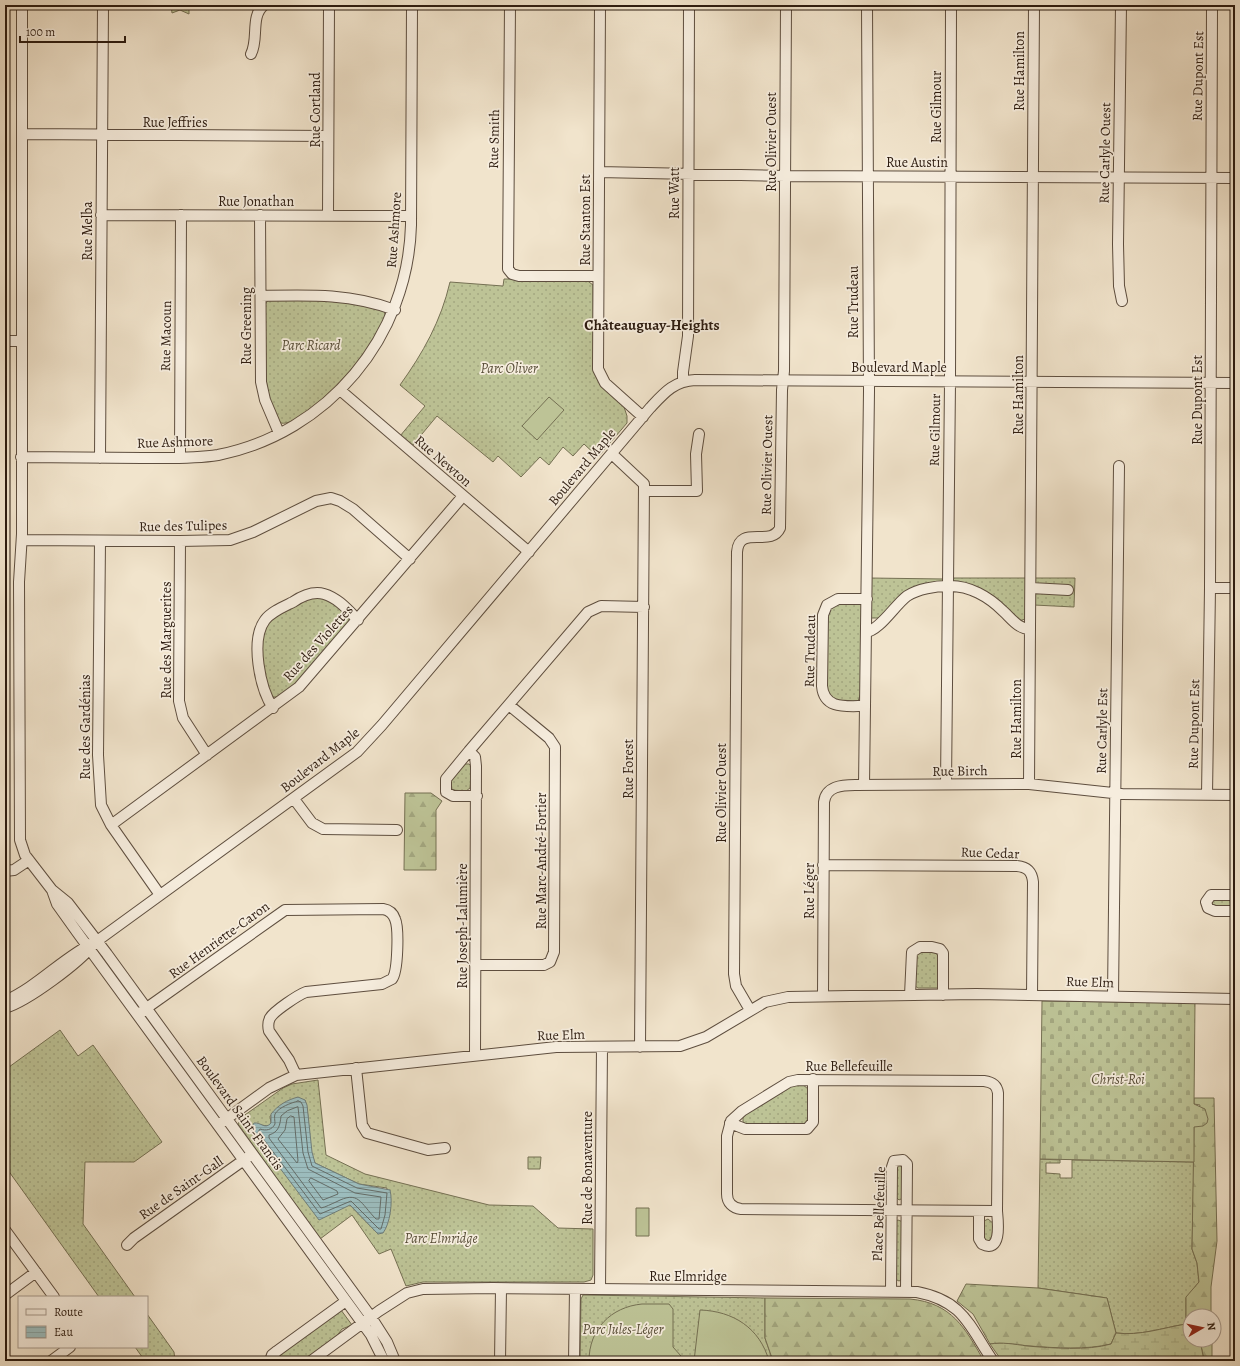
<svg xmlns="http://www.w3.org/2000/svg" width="1240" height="1366" font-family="Alegreya,serif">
  <defs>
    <pattern id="grass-dots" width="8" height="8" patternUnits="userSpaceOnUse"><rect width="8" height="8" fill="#bdc396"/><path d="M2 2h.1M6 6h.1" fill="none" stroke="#a3a780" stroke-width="1.8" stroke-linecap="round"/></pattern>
    <pattern id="forest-firs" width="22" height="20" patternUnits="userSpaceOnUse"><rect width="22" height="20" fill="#bdc396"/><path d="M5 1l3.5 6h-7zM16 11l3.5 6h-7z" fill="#a3a780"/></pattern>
    <pattern id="wetland-marsh" width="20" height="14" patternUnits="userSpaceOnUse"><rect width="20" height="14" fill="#bdc396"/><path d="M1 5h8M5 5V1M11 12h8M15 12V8" fill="none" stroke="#a3a780"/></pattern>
    <pattern id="cemetery-stones" width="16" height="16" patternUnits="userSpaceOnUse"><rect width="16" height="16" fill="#bdc396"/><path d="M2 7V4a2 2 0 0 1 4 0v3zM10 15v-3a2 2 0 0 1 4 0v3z" fill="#a3a780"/></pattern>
    <pattern id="water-rules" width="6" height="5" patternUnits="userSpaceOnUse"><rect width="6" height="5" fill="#9cbdbe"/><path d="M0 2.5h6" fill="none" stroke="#87a2a2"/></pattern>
  </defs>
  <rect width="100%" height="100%" fill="#f1e4cc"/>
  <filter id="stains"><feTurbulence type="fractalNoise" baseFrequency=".005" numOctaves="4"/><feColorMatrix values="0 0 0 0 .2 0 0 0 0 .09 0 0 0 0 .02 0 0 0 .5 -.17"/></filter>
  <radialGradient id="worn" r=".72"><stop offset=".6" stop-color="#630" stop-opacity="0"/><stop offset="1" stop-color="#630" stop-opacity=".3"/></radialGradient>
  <path fill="url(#grass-dots)" stroke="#757053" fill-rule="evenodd" d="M171,5H191L189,6V14L180,10L172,13Z
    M504,279H585L593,285L594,365L624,407L627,416V423L598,457L584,444L573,456L563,447L549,465L540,457L521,477L498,456L493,462L437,416L412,446L400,436L425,406L400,385C423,353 441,321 450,282L503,286Z
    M332,299L384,310C394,330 304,429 281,423C260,402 265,334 265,305L268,300Z
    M870,578L944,579V582L934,585L880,618H871Z
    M952,578H1027L1025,619L1019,621L952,581Z
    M1034,578H1075L1074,607L1034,605V597L1037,592Z
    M317,596L334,602L349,617V624L311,670L280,697H272L270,694C265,677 255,637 269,622C280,609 301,601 317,596Z
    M839,603H860L862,606L861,693L858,701H833L826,688L827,615L828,610Z
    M465,764H469L472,767L470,788L466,791L452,790L451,781Z
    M1213,900H1235V906H1214L1211,904Z
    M930,950L940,956L938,988H918L915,986V955L918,952Z
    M60,1030L78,1056L93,1045L162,1142L134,1162H85L83,1224L135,1297H99L5,1166V1063L9,1067Z
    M318,1080L326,1155L365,1174L489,1205L533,1206L558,1228L593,1229V1275L591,1280L584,1282H423L406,1286L391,1249L379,1254L352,1215L320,1239L238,1124L242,1117L283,1088L292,1084ZM305,1100C311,1120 306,1144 315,1163L359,1184L387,1188L378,1234L350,1205L260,1125L269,1126L271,1123L270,1116Z
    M802,1084L808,1089L809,1093L807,1125H748L743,1122V1115L791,1086Z
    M528,1157H541L540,1169H528Z
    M1040,1159L1060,1160V1163H1046V1173L1060,1174V1178H1072V1160L1194,1162L1192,1249L1197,1263L1199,1282L1186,1298V1324C1162,1328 1140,1336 1116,1333L1107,1298L1038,1288Z
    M899,1165L903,1167V1198L899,1200L895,1196L896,1166Z
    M988,1219L994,1224L992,1241L984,1240V1221Z
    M898,1220L903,1222L901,1280L899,1281L895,1279L896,1221Z
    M583,1295L765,1298V1338L773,1361H580L581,1299Z
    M341,1310L352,1325L342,1329L336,1337L303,1361H275L277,1357Z
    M147,1314L174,1352L175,1361H145L135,1347H147Z"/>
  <path fill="url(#forest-firs)" stroke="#757053" d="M405,793H431L442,801L436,810V870H404Z
    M1194,1098H1214L1217,1241L1211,1287V1316H1190V1324H1186V1297L1199,1282L1197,1263L1192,1249L1194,1127L1200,1105L1194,1104Z
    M966,1284L1038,1288L1107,1298L1116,1333L1111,1344C1087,1350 1055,1348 1030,1346C1017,1345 1003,1342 990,1344L973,1314L957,1301Z
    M765,1298L910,1299C952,1303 965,1328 984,1361H773L765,1338Z
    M1200,1340H1212V1361H1204Z"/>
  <path fill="url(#wetland-marsh)" stroke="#757053" d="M1186,1324H1190V1340H1200L1204,1361H1002L990,1344C1002,1342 1014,1344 1027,1346C1052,1348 1087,1351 1111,1344L1116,1333C1140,1336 1162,1328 1186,1324Z"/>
  <path fill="url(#cemetery-stones)" stroke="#757053" d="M1042,1001L1195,1003L1194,1104L1205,1109L1208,1119L1207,1123L1203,1126L1194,1127V1162L1040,1159Z"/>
  <path fill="#bdc396" stroke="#757053" d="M549,397L564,410L537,440L522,426Z
    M636,1208H649V1236H636Z
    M642,1304H669L673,1309V1347L681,1356V1361H589C589,1329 611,1307 642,1304Z
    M700,1310C733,1311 760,1328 769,1361H694Z"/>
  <path fill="url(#water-rules)" stroke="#707d78" d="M298,1097L305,1100L307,1105L312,1152L315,1163L359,1184L390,1190C393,1202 390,1224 383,1233L378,1234L350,1205L319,1220L252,1131L251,1128L254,1123C261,1122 265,1130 271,1123V1114C278,1105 287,1100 298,1097Z"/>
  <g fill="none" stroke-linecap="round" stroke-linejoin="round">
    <path stroke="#646c67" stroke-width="1" d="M298,1101L301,1102L303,1106L308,1152L312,1166L357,1188L387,1193L385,1215L381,1229H379L351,1201L320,1214L258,1132L260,1129C266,1131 272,1130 275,1124C275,1121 274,1116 275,1114C279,1107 291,1103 298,1101Z
      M298,1107L303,1153L308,1169L355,1193L381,1197L379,1219H376C360,1203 359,1190 336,1202C331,1204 326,1207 321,1208L269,1138V1135C279,1132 280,1125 281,1116L287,1111Z
      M291,1116L294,1117L298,1161L297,1163L278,1139L285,1130L287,1119Z
      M311,1178L337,1191L338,1194L323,1200L309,1181Z"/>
    <defs>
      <path id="minor" d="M22,5V534L19,582L20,840L25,855L52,890L68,903L107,954L371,1317L387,1342L395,1361
        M510,5L508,269L512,274L519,276H598
        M600,5L598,369L605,383L643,417
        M1121,5L1118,244L1119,286L1122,301
        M251,54C259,39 250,16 264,5
        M22,134L328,136
        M599,172L785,176L1235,178
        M101,215L411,216
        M260,215L261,382L265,400L279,433
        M328,215L329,5
        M261,296C307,295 350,293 395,310
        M5,341H21
        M683,381V372L688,336L689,5
        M340,390L529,552
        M612,454L644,484L640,1047
        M21,457C62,457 102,458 142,458C167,458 193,459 218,455C328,433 408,337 411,225L412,5
        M100,458L103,5
        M180,458L181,215
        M645,491H697L696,454L699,434
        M22,540L180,541L230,540L253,532L316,501L331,498L340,501L353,509L410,559
        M100,541L98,755L101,805L111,825L160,895
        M180,541L179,701L183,718L207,755
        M1031,588L1068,590
        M1210,588H1235
        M866,632C879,631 895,605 907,596C918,589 935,586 948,586C969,585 989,597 1003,611C1011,618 1018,629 1030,629
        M865,706C847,706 824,710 822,686L823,615L827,605L838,599H867
        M273,708C260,689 250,640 265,620C271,612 283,607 293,602C302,596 313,591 324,594C338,598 348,610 358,620
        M469,751L446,779V792L453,796H477
        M946,784L950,382L951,5
        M1029,784L1034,5
        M864,785L869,391L867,5
        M1207,795L1210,588L1212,5
        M294,799L312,823L323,829L397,830
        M111,825L299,687L463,496
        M823,865L1017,866C1028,867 1032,872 1033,882L1032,995
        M5,871L14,870L29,860
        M52,890L57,904L77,932L371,1335L384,1361
        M1235,895H1211L1206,902L1208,908L1215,911H1235
        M475,965H544L550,962L554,952L555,747L549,738L509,705
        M823,995L824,802C826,786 842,785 855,785L1029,784L1122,794L1235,795
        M910,995L912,952L920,947H932L940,949L943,953V995
        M1113,996L1119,466
        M5,1001C39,986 63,957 97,941L357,752L382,725L650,408C664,393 674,381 695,380L1235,383
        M5,1008C28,1001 79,963 94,944
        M750,1010L736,986L734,974L737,552C739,524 771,548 780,528L782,390L784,371L786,5
        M141,1012L285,910L383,909C389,910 393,913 395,919C399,928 398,972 392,979L382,984L306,992C298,995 274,1011 270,1018C268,1022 268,1027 269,1031L289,1060L296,1075
        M475,1055L476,766L475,757L469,751L588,612L601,606L644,607
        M356,1068L362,1125L367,1133L428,1150L445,1148
        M798,1080L984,1081C992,1082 997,1085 998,1093L997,1211L741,1209C733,1208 727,1203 727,1194V1136L731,1121L742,1111L789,1082Z
        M730,1123L745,1129H807L813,1122V1079
        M218,1125L269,1088L296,1075L556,1047L680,1046L706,1037L765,1002L788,997L976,994L1235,999
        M979,1211V1239L982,1244C1002,1254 998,1222 997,1211
        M5,1230L54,1297
        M127,1245L134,1238L248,1157
        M600,1289L602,1047
        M891,1291L892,1167L894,1161L903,1160L907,1164L906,1291
        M5,1295L36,1272
        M51,1361L70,1347
        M270,1361L272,1355L277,1351L346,1301
        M311,1361L379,1311L407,1293L423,1289L493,1288L917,1292C964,1301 969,1326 993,1361
        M500,1361L501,1289
        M574,1361L575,1289"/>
    </defs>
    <use href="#minor" stroke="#5e4e3f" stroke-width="12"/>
    <use href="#minor" stroke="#f6edde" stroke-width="10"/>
  </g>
  <g text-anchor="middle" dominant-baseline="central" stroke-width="3.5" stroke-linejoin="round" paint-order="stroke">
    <g font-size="14" fill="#2d1c10" stroke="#f6edde">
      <text transform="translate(1019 71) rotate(-90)">Rue Hamilton</text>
      <text transform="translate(1198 76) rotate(-89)">Rue Dupont Est</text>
      <text transform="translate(936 107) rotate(-90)">Rue Gilmour</text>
      <text transform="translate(315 110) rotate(-90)">Rue Cortland</text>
      <text x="175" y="122">Rue Jeffries</text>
      <text transform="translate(494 139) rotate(-89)">Rue Smith</text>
      <text transform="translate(771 142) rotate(-90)">Rue Olivier Ouest</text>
      <text transform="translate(1105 153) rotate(-89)">Rue Carlyle Ouest</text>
      <text x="917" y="162">Rue Austin</text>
      <text transform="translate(674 193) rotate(-90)">Rue Watt</text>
      <text x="256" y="201">Rue Jonathan</text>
      <text transform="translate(585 220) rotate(-90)">Rue Stanton Est</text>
      <text transform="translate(394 230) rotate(-86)">Rue Ashmore</text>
      <text transform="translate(87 231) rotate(-90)">Rue Melba</text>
      <text transform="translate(853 302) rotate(-90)">Rue Trudeau</text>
      <text transform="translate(246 326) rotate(-90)">Rue Greening</text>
      <text transform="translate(166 336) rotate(-89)">Rue Macoun</text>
      <text x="899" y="367">Boulevard Maple</text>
      <text transform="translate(1018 395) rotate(-90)">Rue Hamilton</text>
      <text transform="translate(1197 400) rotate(-90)">Rue Dupont Est</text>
      <text transform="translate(935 430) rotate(-89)">Rue Gilmour</text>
      <text transform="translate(175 442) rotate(-2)">Rue Ashmore</text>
      <text transform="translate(443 461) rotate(41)">Rue Newton</text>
      <text transform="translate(767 465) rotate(-89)">Rue Olivier Ouest</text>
      <text transform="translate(582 467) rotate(-50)">Boulevard Maple</text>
      <text transform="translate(183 526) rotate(-1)">Rue des Tulipes</text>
      <text transform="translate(166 640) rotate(-90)">Rue des Marguerites</text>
      <text transform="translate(318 643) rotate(-48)">Rue des Violettes</text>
      <text transform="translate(810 651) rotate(-89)">Rue Trudeau</text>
      <text transform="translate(1016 719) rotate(-90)">Rue Hamilton</text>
      <text transform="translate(1194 724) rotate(-89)">Rue Dupont Est</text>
      <text transform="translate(85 727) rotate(-90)">Rue des Gardénias</text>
      <text transform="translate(1102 731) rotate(-89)">Rue Carlyle Est</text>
      <text transform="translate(320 760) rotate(-38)">Boulevard Maple</text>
      <text transform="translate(628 769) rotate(-90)">Rue Forest</text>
      <text transform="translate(960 771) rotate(-1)">Rue Birch</text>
      <text transform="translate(721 793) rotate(-90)">Rue Olivier Ouest</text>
      <text transform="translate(990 853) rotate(2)">Rue Cedar</text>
      <text transform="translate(541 861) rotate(-90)">Rue Marc-André-Fortier</text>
      <text transform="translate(809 891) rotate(-90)">Rue Léger</text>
      <text transform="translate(462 926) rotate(-90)">Rue Joseph-Lalumière</text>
      <text transform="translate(219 940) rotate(-36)">Rue Henriette-Caron</text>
      <text transform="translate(1090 982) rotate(2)">Rue Elm</text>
      <text transform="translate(561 1035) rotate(-2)">Rue Elm</text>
      <text x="849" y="1066">Rue Bellefeuille</text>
      <text transform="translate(240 1113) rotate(54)">Boulevard Saint-Francis</text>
      <text transform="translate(587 1168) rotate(-90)">Rue de Bonaventure</text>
      <text transform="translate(181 1188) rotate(-35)">Rue de Saint-Gall</text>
      <text transform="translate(879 1214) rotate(-88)">Place Bellefeuille</text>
      <text x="688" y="1276">Rue Elmridge</text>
    </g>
    <g font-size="14" font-style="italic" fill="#584e38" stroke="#f6edde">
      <text x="311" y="345">Parc Ricard</text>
      <text x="509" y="368">Parc Oliver</text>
      <text x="1118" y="1079">Christ-Roi</text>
      <text x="441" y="1238">Parc Elmridge</text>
      <text x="623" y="1329">Parc Jules-Léger</text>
    </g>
    <g font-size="15" font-weight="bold" fill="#2d1c10" stroke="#f6edde">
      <text x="652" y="325">Châteauguay-Heights</text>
    </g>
  </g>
  <rect width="1240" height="1366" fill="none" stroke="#f1e4cc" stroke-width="20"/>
  <rect x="6" y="6" width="1228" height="1354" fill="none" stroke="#2d1c10" stroke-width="2"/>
  <rect x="10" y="10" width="1220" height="1346" fill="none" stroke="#2d1c10"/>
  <rect x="18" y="1296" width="130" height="52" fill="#f6edde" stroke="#a6998c"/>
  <rect x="26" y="1309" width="20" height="6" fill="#f6edde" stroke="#a6998c"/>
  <text x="54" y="1316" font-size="12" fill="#2d1c10">Route</text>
  <rect x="26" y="1326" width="20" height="12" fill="url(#water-rules)" stroke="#a6998c"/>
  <text x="54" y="1336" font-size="12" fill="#2d1c10">Eau</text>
  <g transform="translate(1202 1328) rotate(81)"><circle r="19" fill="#f6edde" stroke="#a6998c"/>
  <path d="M0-3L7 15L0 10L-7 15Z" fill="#8f2418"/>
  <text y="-6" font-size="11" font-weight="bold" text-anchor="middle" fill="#2d1c10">N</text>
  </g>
  <path d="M20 36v6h105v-6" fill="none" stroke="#2d1c10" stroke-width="2"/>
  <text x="26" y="36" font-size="12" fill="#2d1c10" stroke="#f6edde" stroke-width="3" paint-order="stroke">100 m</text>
  <rect width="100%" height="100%" filter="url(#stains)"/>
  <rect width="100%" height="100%" fill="url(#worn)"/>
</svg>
